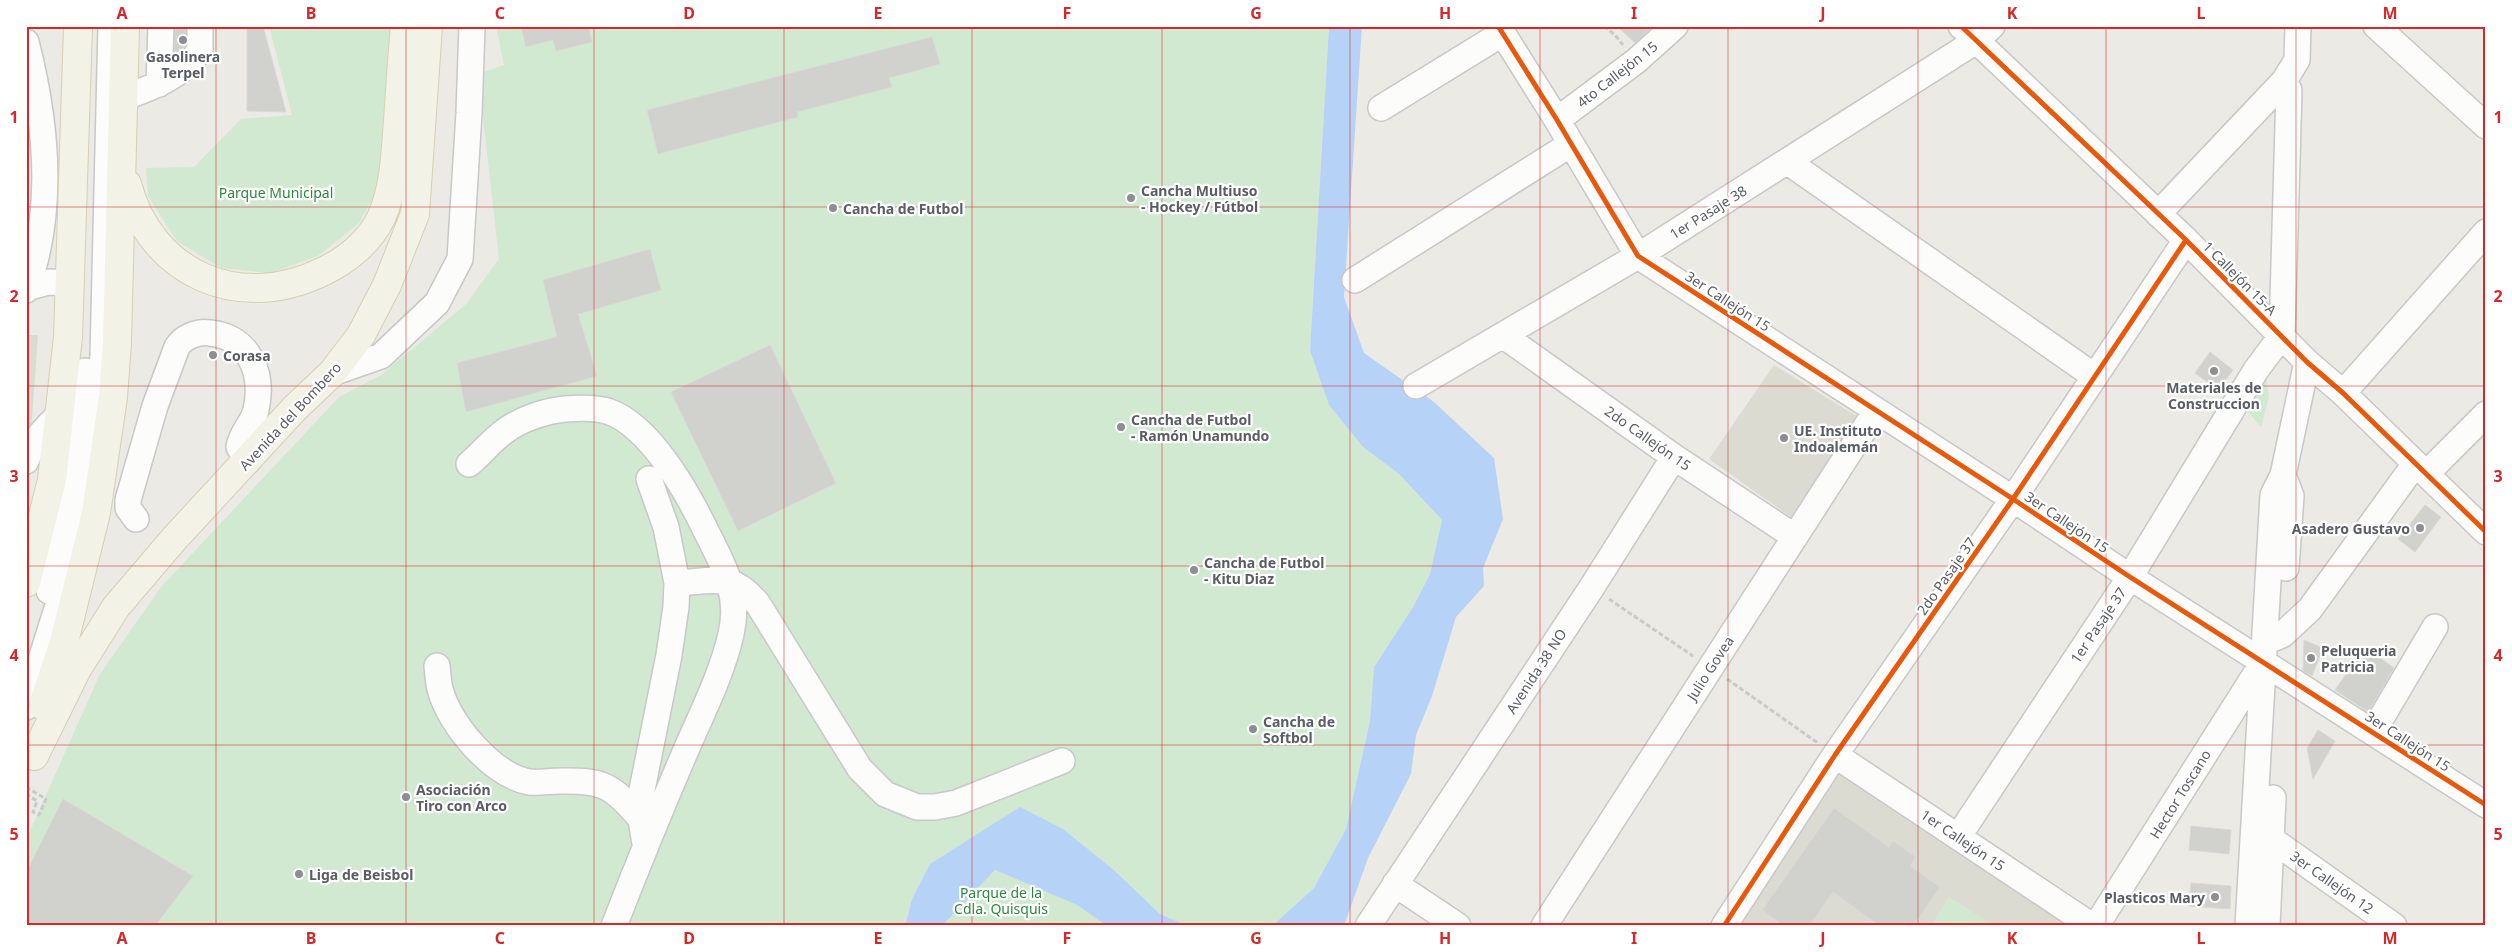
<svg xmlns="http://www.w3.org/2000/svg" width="2512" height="952" font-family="'Noto Sans',sans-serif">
  <rect width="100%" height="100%" fill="#ebeae4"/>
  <path fill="#dcdbd2" d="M26,335H38L26,503Z
    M1774,365L1858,417L1795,520L1709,459Z
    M1840,758L2084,926H1728Z"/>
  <path fill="#d1e9d1" d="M269,26H390L378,189L359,223L318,256L270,273L221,268L177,241L148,196L146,168L194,167L241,119L292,115Z
    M496,26H1329L1310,351L1329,405L1363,447L1399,474L1442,520L1430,574L1413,607L1374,667L1370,721L1346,829L1314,888L1272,926H1188L1160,914L1114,870L1063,829L912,899L905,926H26V840L100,674L161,587L339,397L381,375L466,304L499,259L478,74L504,65Z
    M2265,373L2269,397L2261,427L2244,407Z
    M995,870L1077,905L1107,926H942Z
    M1949,897L1995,926H1931Z"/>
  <path fill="#b6d3f7" d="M1329,26H1362L1344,297L1364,353L1434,402L1494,458L1503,519L1483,568L1484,586L1456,617L1432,696L1416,735L1411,774L1368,858L1344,926H1272L1314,888L1346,829L1370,721L1374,667L1413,607L1430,574L1442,520L1399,474L1363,447L1329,405L1310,351Z
    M1020,807L1063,829L1114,870L1160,914L1188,926H1107L1077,905L995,870L942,926H905L912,899L930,864Z"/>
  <path fill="#d1d1cd" stroke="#dad9d4" d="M175,26H186V45L177,54H174Z
    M247,26H263L286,112L247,111Z
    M521,26H588L592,42L556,51L553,40L526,47Z
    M1617,26H1653L1635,43Z
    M932,37L940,64L889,78L892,87L797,112L798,117L658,154L647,110Z
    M650,249L661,290L578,314L597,376L466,412L457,363L557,337L543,280Z
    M770,345L836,483L738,531L671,392Z
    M2210,352L2233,370L2218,390L2195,373Z
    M2425,505L2441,517L2415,552L2398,539Z
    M2304,640L2323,648L2312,676L2303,671Z
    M2365,647L2394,668L2368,712L2335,690Z
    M2318,730L2335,741L2313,779L2307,748Z
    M63,799L193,876L155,926H26V873Z
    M1834,808L1889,847L1893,841L1916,857L1910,866L1940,887L1913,926H1880L1833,892L1809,926H1784L1762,910Z
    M2191,826L2231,830L2229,854L2189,850Z
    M2191,883L2231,886L2230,909L2189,906Z"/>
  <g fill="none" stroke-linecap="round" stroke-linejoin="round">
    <defs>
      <path id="minor" d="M1498,26L1557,120L1638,256L2013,499L2130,577L2486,805
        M1961,26L2186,240L2307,362L2343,393L2486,532
        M2376,26L2486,126
        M26,42C44,112 53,190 35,261C32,271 31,282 26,290
        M159,84L161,26
        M123,98C153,87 182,77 200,50V26
        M1381,108L1503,33
        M1557,120L1636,61L1675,26
        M1788,162L2094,376
        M2158,214L2284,81L2297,60L2298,26
        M1355,280L1571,144
        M26,288L49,282L70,283
        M1504,336L1674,457L1795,537
        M332,373L381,356L437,303L460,259L469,113L472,26
        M1416,386L1638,256L1976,41L1992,26
        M2343,393L2486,232
        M26,461C33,440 45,428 61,413
        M469,464C481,454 492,440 505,431C521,419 545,411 565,409C578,408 597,407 610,412C650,427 686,490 704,527C722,563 741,593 731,634C722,674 702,713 686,750C661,808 637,867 614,926
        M2426,474L2486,414
        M2283,475L2291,496L2286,568
        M136,519L128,508V500L155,406L177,347C183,337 198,331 210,333C250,337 264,374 256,410C253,423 241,433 239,447L248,461
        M677,583C715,581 732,572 758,604L860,769L885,794L917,807H935L956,803L1062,761
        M49,591L73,451L85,371
        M2265,642L2282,635L2310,609L2415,464
        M437,666C438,673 438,681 440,689C449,724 492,775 529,782C539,783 550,781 559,781C603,780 612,785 641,819
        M26,707L72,561L93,448L103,356L111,26
        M2373,732L2435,627
        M1835,755L2092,926
        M1958,837L2130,577L2256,370L2282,335L2289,90L2284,81
        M2271,839L2394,926
        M645,844L641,819V795L669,655L676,607L677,583L666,527L649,479
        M1395,884L1458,926
        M1368,926L1592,587L1674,457
        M1544,926L1876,411
        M1724,926L1835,755L2013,499L2186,240
        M2096,926L2262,664
        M2248,926L2273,495L2283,475L2307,362
        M2267,926L2273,798"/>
      <path id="major" d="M127,184C151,275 240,313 324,271C347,260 369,242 381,218C395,187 395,154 398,121C400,89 402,58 405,26
        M26,583L52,480L68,337L78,26
        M43,706L64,642L96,513L113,397L117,343L125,26
        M34,756L77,669L116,607L174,539L295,408L332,373L361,335L387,285L415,214L428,26"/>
    </defs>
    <use href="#minor" stroke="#c7c8c7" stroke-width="28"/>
    <use href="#major" stroke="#d5d0b0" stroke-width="30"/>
    <path stroke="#c7ccca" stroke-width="3" stroke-dasharray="5 2.5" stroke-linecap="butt" d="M1604,26L1615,35L1623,45
      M1609,599L1693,656
      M1727,679L1818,743
      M26,787L46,799L39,815L33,812L37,801L26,794"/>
    <use href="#minor" stroke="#fcfcfb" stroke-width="25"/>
    <use href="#major" stroke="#f2f2e7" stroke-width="28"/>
    <defs>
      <path id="cycleway" d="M1498,26L1557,120L1638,256L2013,499L2130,577L2486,805
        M1961,26L2186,240L2307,362L2343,393L2486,532
        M1724,926L1835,755L2013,499L2186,240"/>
    </defs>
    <use href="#cycleway" stroke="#fff" stroke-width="8"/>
    <use href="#cycleway" stroke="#e8590c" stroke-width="5"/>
  </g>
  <path fill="none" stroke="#d62828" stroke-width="1" stroke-opacity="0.55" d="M216,26V926M406,26V926M594,26V926M784,26V926M972,26V926M1162,26V926M1350,26V926M1540,26V926M1728,26V926M1918,26V926M2106,26V926M2296,26V926M26,207H2486M26,386H2486M26,566H2486M26,745H2486"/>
  <g fill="#8d8e91" stroke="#fff" stroke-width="2">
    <circle cx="183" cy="40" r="5"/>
    <circle cx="1131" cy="198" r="5"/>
    <circle cx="833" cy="208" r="5"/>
    <circle cx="213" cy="355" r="5"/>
    <circle cx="2214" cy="371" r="5"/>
    <circle cx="1121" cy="427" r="5"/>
    <circle cx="1784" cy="438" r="5"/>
    <circle cx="2420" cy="528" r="5"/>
    <circle cx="1194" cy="570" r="5"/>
    <circle cx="2311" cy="658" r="5"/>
    <circle cx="1253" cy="729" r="5"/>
    <circle cx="406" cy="797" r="5"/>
    <circle cx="299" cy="874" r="5"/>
    <circle cx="2215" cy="897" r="5"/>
  </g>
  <g text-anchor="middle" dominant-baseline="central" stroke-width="4.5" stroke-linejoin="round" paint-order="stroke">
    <g font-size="14" font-weight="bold" fill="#5a5d64" stroke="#fff" text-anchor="start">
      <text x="183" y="56" text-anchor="middle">Gasolinera<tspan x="183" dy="16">Terpel</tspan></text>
      <text x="1141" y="190">Cancha Multiuso<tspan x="1141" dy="16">- Hockey / Fútbol</tspan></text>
      <text x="843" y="208">Cancha de Futbol</text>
      <text x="223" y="355">Corasa</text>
      <text x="2214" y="387" text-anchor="middle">Materiales de<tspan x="2214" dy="16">Construccion</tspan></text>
      <text x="1131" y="419">Cancha de Futbol<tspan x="1131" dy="16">- Ramón Unamundo</tspan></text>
      <text x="1794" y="430">UE. Instituto<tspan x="1794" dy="16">Indoalemán</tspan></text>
      <text x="2410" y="528" text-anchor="end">Asadero Gustavo</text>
      <text x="1204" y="562">Cancha de Futbol<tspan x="1204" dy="16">- Kitu Diaz</tspan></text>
      <text x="2321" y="650">Peluqueria<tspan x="2321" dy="16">Patricia</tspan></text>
      <text x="1263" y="721">Cancha de<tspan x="1263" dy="16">Softbol</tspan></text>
      <text x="416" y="789">Asociación<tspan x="416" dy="16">Tiro con Arco</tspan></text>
      <text x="309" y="874">Liga de Beisbol</text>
      <text x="2205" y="897" text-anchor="end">Plasticos Mary</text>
    </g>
    <g font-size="14" fill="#5a5d64" stroke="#fff">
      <text transform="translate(1617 74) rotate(-38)">4to Callejón 15</text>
      <text transform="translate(1708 212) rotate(-32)">1er Pasaje 38</text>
      <text transform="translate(2240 278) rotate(45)">1 Callejón 15-A</text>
      <text transform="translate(1728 301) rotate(33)">3er Callejón 15</text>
      <text transform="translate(290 416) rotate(-47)">Avenida del Bombero</text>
      <text transform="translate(1648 438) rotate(35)">2do Callejón 15</text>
      <text transform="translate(2067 522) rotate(34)">3er Callejón 15</text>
      <text transform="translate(1946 576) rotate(-55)">2do Pasaje 37</text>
      <text transform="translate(2098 625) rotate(-56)">1er Pasaje 37</text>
      <text transform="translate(1710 668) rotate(-57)">Julio Govea</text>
      <text transform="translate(1536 671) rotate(-57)">Avenida 38 NO</text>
      <text transform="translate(2408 741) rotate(33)">3er Callejón 15</text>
      <text transform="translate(2180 794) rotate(-58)">Hector Toscano</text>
      <text transform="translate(1963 840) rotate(34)">1er Callejón 15</text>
      <text transform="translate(2332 882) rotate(35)">3er Callejón 12</text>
    </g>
    <g font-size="14" fill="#2e873e" stroke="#fff">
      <text x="276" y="192">Parque Municipal</text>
      <text x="1001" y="892">Parque de la<tspan x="1001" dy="16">Cdla. Quisquis</tspan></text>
    </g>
  </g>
  <rect width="2512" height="952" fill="none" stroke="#ffffff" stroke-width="55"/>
  <rect x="28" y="28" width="2456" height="896" fill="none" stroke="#d62828" stroke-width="2"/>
  <g font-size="16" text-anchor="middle" font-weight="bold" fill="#d62828">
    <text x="122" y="19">A</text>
    <text x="311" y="19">B</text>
    <text x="500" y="19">C</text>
    <text x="689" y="19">D</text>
    <text x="878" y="19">E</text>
    <text x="1067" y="19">F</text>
    <text x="1256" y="19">G</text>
    <text x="1445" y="19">H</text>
    <text x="1634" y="19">I</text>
    <text x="1823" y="19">J</text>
    <text x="2012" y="19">K</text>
    <text x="2201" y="19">L</text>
    <text x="2390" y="19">M</text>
    <text x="14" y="123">1</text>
    <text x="2498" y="123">1</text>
    <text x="14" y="302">2</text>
    <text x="2498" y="302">2</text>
    <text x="14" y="482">3</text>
    <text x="2498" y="482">3</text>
    <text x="14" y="661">4</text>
    <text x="2498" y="661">4</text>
    <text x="14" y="840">5</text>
    <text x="2498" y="840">5</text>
    <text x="122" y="944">A</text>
    <text x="311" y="944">B</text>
    <text x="500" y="944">C</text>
    <text x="689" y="944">D</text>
    <text x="878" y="944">E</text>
    <text x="1067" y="944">F</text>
    <text x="1256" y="944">G</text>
    <text x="1445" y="944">H</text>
    <text x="1634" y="944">I</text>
    <text x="1823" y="944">J</text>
    <text x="2012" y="944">K</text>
    <text x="2201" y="944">L</text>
    <text x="2390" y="944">M</text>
  </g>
</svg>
